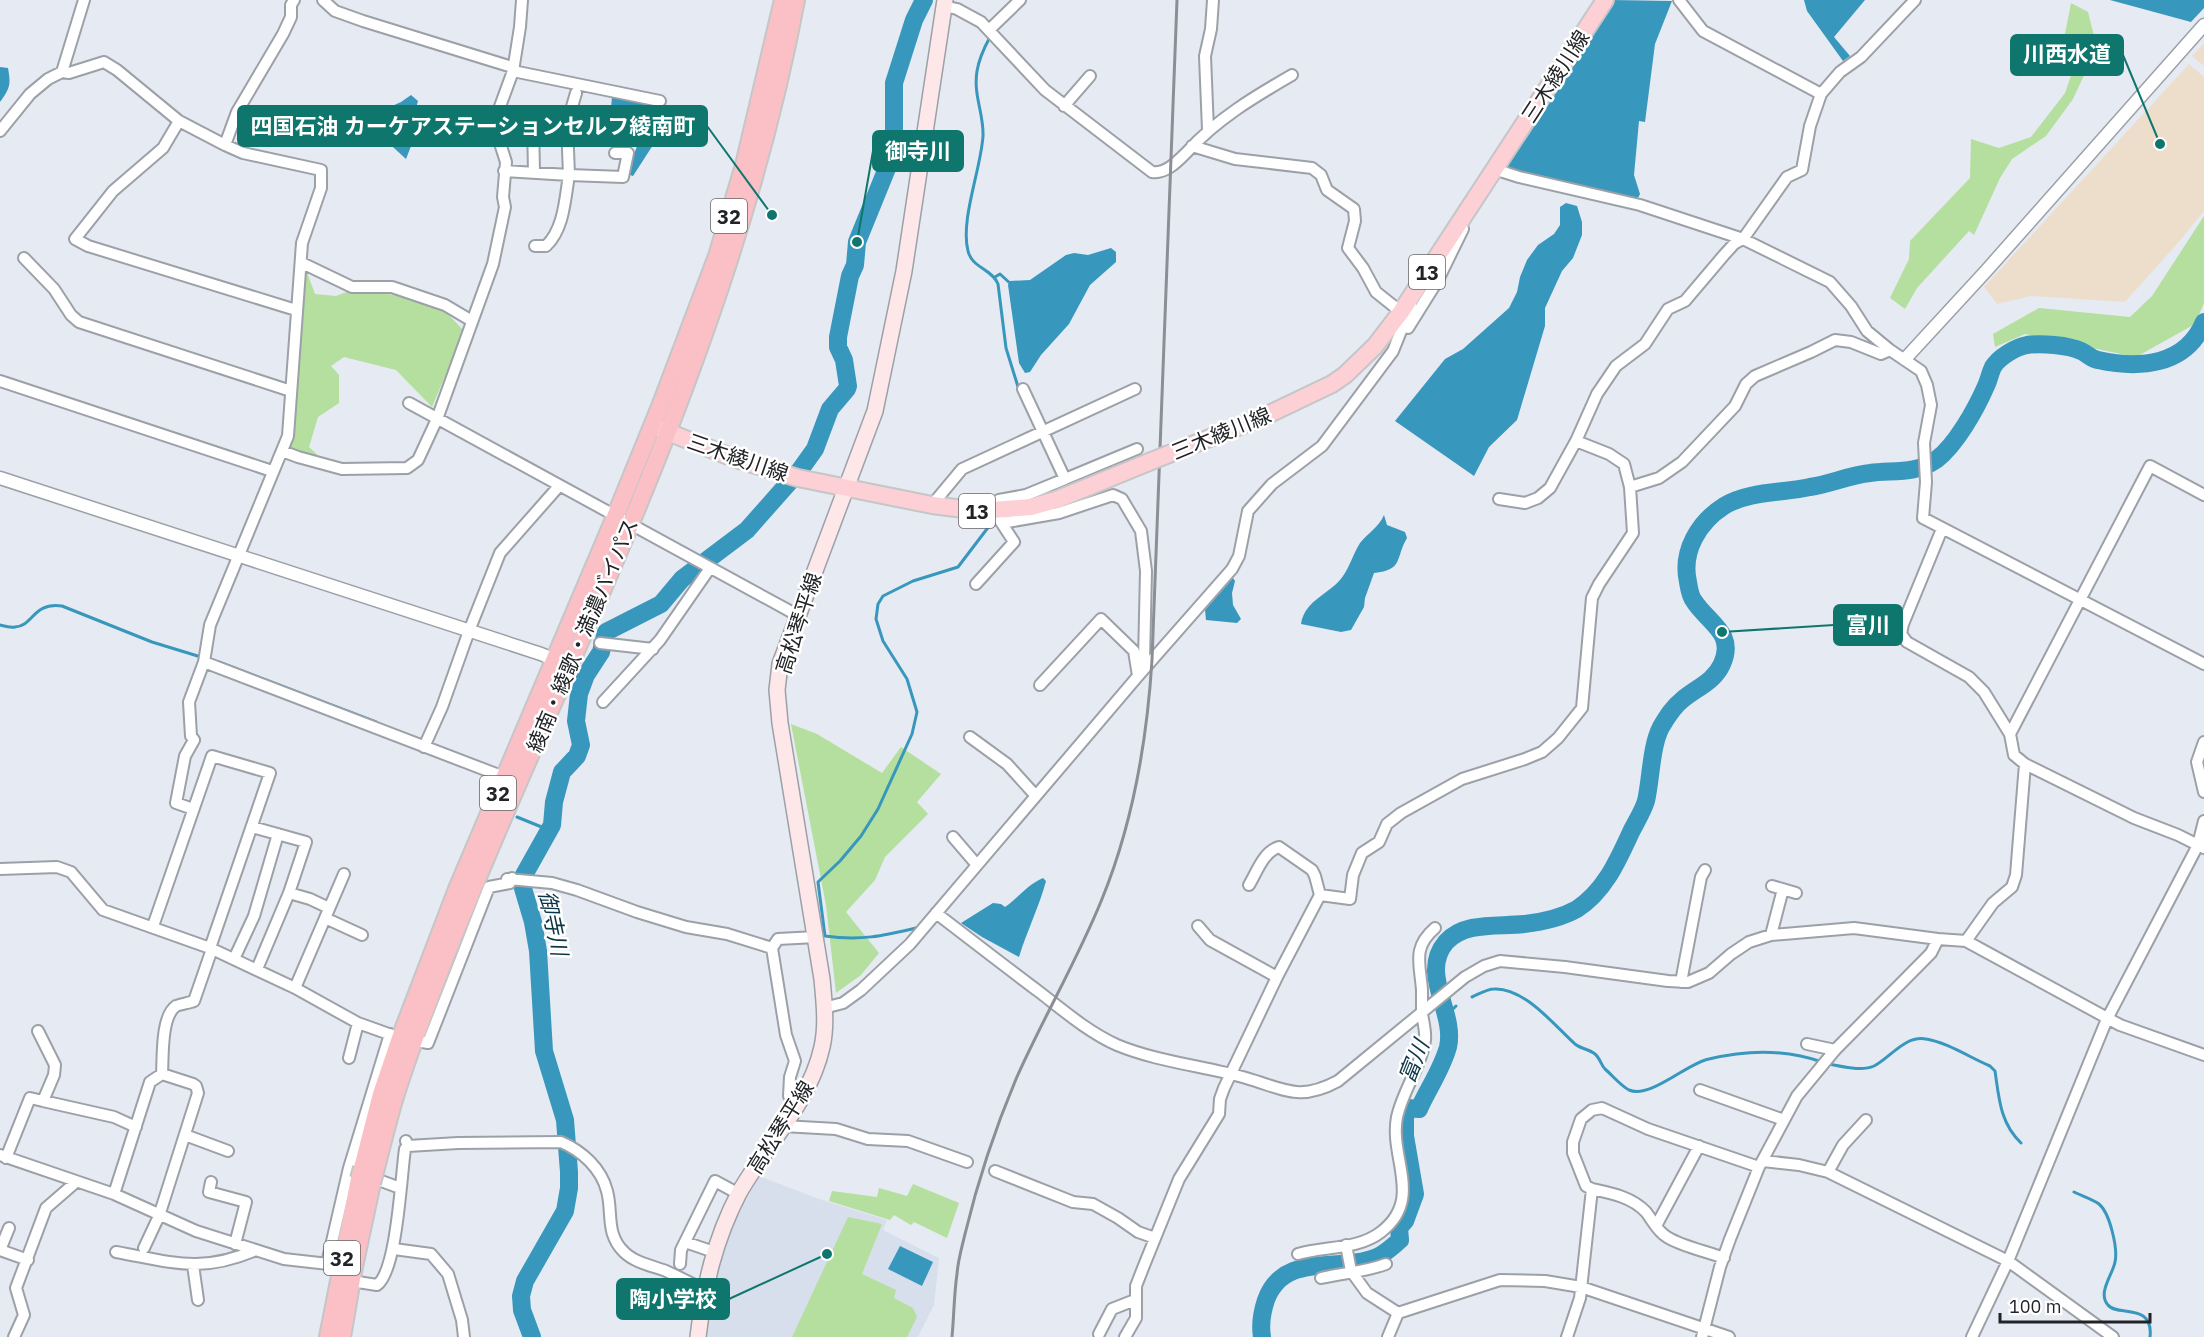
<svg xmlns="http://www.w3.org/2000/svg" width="2204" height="1337" font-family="'IBM Plex Sans','Noto Sans JP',sans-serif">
  <rect width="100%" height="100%" fill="#e6eaf2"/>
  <path fill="#d7dfed" d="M759,1176L819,1199L887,1220L883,1230L939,1258L934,1305L918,1337H705L713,1286L723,1251L732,1227Z"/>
  <path fill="#eddecb" d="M2204,43V66L2192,56Z
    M2189,64L2204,77V211L2177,244L2125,302L2031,296L1997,304L1984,287Z"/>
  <path fill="#b4df9e" d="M2071,3L2088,12L2094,36L2085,73L2073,99L2046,136L2012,159L2000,178L1974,235L1969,231L1917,288L1905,309L1890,298L1909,259L1910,241L1970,178L1971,139L1999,148L2031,137L2065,93L2079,53L2065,34Z
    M2204,216V303L2195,324L2136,357L2025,334L1995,347L1993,334L2039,308L2130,317L2152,296Z
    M306,270L315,294L336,296L349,291L378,292L409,298L444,310L464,331L432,407L396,370L344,357L331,366L339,375V403L318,417L309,447L322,459L288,448L292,435Z
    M791,724L817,734L882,773L901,747L941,774L917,802L928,814L885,857L875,880L846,912L879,953L861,975L836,993L826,905Z
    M913,1184L959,1203L947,1238L914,1222L911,1225L894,1215L890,1220L829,1201L832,1191L877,1197L879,1188L907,1196Z
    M848,1217L882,1224L862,1274L896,1290L894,1298L913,1308L917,1317L907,1337H792Z"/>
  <path fill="#3897bc" d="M1612,0L1672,1L1655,44L1645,122L1639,121L1634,175L1640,194L1638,198L1520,173L1503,167Z
    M1804,0H1865L1834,37L1850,56L1843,61L1807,11Z
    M2110,0H2204V8L2191,22Z
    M0,67L8,68C11,85 10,88 0,102Z
    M411,95L418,101L413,118V141L406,159L370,126L368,122L372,115L401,102Z
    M612,97L663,105L653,145L633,176L627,174L641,135L637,130L609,129Z
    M1566,203L1577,206L1582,222V235L1573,258L1562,271L1545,308V326L1517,420L1489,447L1474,476L1395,421L1445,359L1463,349L1509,308L1517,292L1520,277L1527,260L1538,245L1554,234L1560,225V207Z
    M1111,248L1116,252V262L1090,285L1069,324L1041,355L1030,372L1025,373L1019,363L1008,285L1010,281L1030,280L1066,255L1074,253L1088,255Z
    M1384,515L1387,525L1405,532L1407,538C1395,558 1404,570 1374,573L1365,598L1364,607L1351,630L1341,632L1301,624C1305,599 1331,594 1343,576C1350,566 1353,554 1360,543C1368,533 1379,527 1384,515Z
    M1233,578L1235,581L1232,593L1233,605L1241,619L1237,623L1206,620L1205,610Z
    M1043,878L1046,881C1039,907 1027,931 1019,957L982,937L961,923L993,903L1001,904L1005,907C1019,897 1027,885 1043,878Z
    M900,1246L933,1262L922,1286L888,1269Z"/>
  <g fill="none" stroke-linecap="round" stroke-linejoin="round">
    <path stroke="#3897bc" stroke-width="3" d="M990,37C984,48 979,59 977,71C973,95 984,114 983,136C981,169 960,220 968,251C972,268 992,269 998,284L1006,348L1019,390
      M995,277L1000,274L1012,285
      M0,625C4,626 10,628 15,627C34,626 32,602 62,606L152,642L201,657
      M219,662L376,722
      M517,817L549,830
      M916,928C883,936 860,941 825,936L818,882L840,861L861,836L878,809L912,734L917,712L907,679L883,641L876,619L878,604L883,596L913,581L958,567L993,521
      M1472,997C1479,994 1487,989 1494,989C1524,987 1555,1026 1575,1044C1581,1049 1589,1049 1595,1054C1600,1058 1601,1065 1605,1069C1612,1075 1621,1086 1629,1090C1651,1099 1687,1063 1709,1059C1746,1050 1785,1049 1822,1062
      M1447,1015L1456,1006
      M1828,1064C1841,1066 1861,1072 1874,1066C1890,1058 1905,1035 1926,1039C1946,1042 1971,1058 1990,1066L1995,1071C1999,1098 2000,1123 2021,1143
      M2074,1192C2082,1196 2092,1199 2099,1204C2110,1213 2118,1249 2115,1262C2113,1274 2097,1293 2108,1305C2117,1317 2154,1302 2150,1337"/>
    <path stroke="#3897bc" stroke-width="18" d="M532,1337L522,1310L521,1296L525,1281L565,1211L569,1188V1172L565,1120L544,1051L538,951L533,922L522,885L524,875L552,825L554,802L562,772L577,756L581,745L576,721L579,694L586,675L601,652L606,632L661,604L682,579L747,530L800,470L815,449L830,409L847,389L848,386L844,360L838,347V337L850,276L855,265L857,242L894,151V83L914,20L924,0
      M1262,1337C1260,1325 1262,1312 1266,1300C1284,1251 1339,1273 1377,1257C1386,1253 1393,1246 1400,1240L1399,1228L1405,1221L1415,1194L1405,1136V1118L1408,1108L1419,1109C1428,1089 1442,1069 1448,1047C1456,1012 1419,974 1446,942C1465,921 1499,927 1524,924C1542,922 1561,918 1577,909C1605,891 1618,860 1631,832C1636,822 1643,811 1646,801C1651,779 1651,746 1661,727C1667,717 1673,707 1682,700C1696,688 1714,682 1722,664C1736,633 1708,623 1694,601C1690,596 1689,588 1688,582C1681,551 1699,522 1724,506C1748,491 1783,493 1810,487C1830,484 1850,475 1870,473C1893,470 1916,474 1936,460C1956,445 1976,409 1986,386C1989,380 1990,373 1993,367C1999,357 2016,347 2027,345C2041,343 2068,345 2081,351C2088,354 2091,359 2098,360C2139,369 2186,366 2204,322"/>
    <defs>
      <path id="minor" d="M323,0L335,11L363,21L512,67
        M1679,0L1703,31L1821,94
        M944,6L957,9L981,22L1045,90L1152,172C1166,174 1178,161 1187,152C1217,119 1254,97 1292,75
        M989,30L1020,0
        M513,71L660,101
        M62,72L84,0
        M1064,106L1090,76
        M179,121L163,148L113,191L75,239L88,246L296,310
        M1208,130L1205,56L1211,29L1213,0
        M0,131L30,94L48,79L62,72L69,73L104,62L117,70L179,121L225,145L243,153L321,170V188L302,243L288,436L210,625L204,662L189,702L191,736L194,740L185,756L176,803L193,809
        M225,145L237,112L283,34L291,17V5L294,0
        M1192,146L1235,159L1312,168L1321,175L1327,190L1354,209L1355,221L1348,248L1363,268L1376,292L1401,312
        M1494,169L1519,177L1640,205L1743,239L1830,282L1851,306L1867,331L1890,350L1921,371L1927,385L1931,405L1924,443L1926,482L1923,518L2204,664
        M504,171L569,175L567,124L576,93
        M534,173L533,120L548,118L567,124
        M535,246H546C564,229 565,199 569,175L623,177L628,153H615
        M24,258L54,289L71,315L79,322L291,391
        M302,263L352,287H392L445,305L472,321
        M1408,328L1438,280L1463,229
        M0,381L272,471
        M1023,389L1065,479L1137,449
        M409,403L797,615
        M1576,441L1609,454L1624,464L1630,487
        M282,451L298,457L342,469L407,468L418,460L437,419L493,264L505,207L503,197L506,162L498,137V112L513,71L520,27L522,0
        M1499,499L1525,503L1538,498L1550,488L1576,441L1597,394L1616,366L1645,344L1668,309L1685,301L1724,255L1734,244L1743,239L1787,177L1802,170L1810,126L1821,94L1840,72L1861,57L1915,0
        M932,505L962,469L1135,389
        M1000,511L999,500L1026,495L1065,479
        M1002,523L1059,513L1113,495L1122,499L1141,531L1146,571L1144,660L1145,667
        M1942,529L1903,624L1901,634L1907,642L1969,677L1984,692L2010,734
        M976,584L1014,542L999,519
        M600,643L653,649
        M204,662L504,777
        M1040,685L1101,619L1134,651L1138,676
        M603,702L660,640L710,568
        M970,737L1007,764L1036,796
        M2204,742L2197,762L2204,792
        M424,747L442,707L469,631L500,553L559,486
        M2025,764L2134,818L2178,835L2204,848
        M252,827L306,842L289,893L257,969
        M953,837L977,865
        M0,869L57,867L71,872L103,910L210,948L295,988L358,1023L400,1038L428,1043L489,887L510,883L512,878
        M507,879L552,883L577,890L637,912L686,927L727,934L772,948
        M1249,885C1257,872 1263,852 1279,847L1312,870L1315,876L1320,895
        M1772,886L1796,893
        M289,893L310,899L329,908
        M936,913C971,940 1006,967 1042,994C1065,1012 1090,1033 1117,1045C1158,1062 1204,1066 1246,1078C1284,1089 1299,1102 1338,1081L1465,977L1484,966L1500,961L1565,967L1668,981L1688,982L1709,973L1731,954L1749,942L1771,935L1854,928L1938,939L1966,941L2120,1025L2204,1055
        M325,918L362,935
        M153,926L212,756L270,773L210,948
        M1198,926L1210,940L1277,977
        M1771,935L1783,889
        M1966,941L1993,903L2012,887L2016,875L2025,764L2014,755L2010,734L2150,466L2204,495
        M234,959L254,916L278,834
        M1681,982L1701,877L1705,870
        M295,988L344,874
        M824,1008L843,1003L861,990L910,944L1138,676L1232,569L1239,556L1248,511L1272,484L1322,446L1393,351L1411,306
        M1807,1044L1835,1050
        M349,1058L358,1023
        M1700,1090L1784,1120
        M43,1101L114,1117L136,1127
        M797,1104L789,1096L790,1077L795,1061L786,1035L772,948L778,939L816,937
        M783,1126L836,1129L868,1139L908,1141L967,1162
        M185,1135L228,1151
        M408,1146L458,1143L561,1142C582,1151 601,1168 607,1191C613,1213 605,1233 624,1252C635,1263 653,1266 666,1271C679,1277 691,1283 704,1290
        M0,1155L114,1194L196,1231L284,1259L346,1266
        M6,1158L30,1098L43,1101L54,1075L55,1065L38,1031
        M1763,1161L1799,1165L1828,1172L2008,1261L2113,1337
        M995,1171L1073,1202L1093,1204L1118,1218L1138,1232L1155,1238
        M1828,1172L1843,1145L1866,1120
        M368,1176L400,1188
        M211,1182L209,1192L246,1202L235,1244
        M1592,1189C1611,1193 1632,1197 1646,1212C1653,1221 1657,1231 1667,1237C1683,1247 1706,1251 1724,1258
        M114,1194L150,1082L162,1074C163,1057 161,1016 176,1006C181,1004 189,1003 194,1001L212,949
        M1656,1226L1699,1146
        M685,1242L714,1252
        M1346,1245L1351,1271L1367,1293L1398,1313
        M144,1248L159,1216L198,1093L196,1086L193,1084L162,1074
        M394,1249L431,1254L448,1274L462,1320L464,1337
        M0,1250L28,1260
        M0,1250L9,1228
        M116,1252C172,1262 200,1274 256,1250
        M1298,1254C1324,1246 1358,1250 1381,1232C1424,1199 1389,1158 1397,1117C1403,1090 1421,1067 1425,1040C1426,1031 1423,1022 1422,1013C1422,1005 1422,998 1422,990C1420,963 1412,948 1435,928
        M327,1263L349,1168L390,1034
        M680,1264L681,1250L715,1181L739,1194
        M193,1265L198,1300
        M1321,1278C1342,1273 1365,1272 1386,1264
        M351,1281L377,1285C397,1271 401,1176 405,1149L408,1146L406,1141
        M1099,1334L1112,1309L1135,1300
        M14,1337L24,1315L16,1288L46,1208L76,1182
        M1125,1337L1136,1318V1286L1143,1268L1179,1179L1219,1114L1220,1099L1224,1088L1277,977L1320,895L1350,899L1353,875L1362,853L1379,842L1387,824L1401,813L1462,779L1525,759L1542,752L1558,738L1582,708L1592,598L1599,584L1633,533L1630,487L1659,478L1682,462L1735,406L1746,384L1755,376L1811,352L1835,340L1851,342L1881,354L1890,350
        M1388,1337L1398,1313L1500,1280L1545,1281L1581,1287L1729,1337
        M1567,1337L1580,1298L1592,1189L1586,1186L1573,1153V1142L1581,1119L1592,1110L1602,1108L1648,1129L1759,1167
        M1702,1337L1720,1267L1730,1239L1759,1167L1797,1096L1835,1050L1931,953L1938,939
        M1972,1337L2008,1261L2107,1019L2198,845L2204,821"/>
      <path id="tertiary" d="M1905,359L1986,271L2204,25
        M0,478L541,654L560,662"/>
      <path id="secondary" d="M698,1337C704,1286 715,1239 739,1193C766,1145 810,1102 822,1047C827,1025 824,1001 822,979L780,723L777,690L780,664L875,411L904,271L945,0"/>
      <path id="primary" d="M655,427L736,459L798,478L932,505L980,511L1031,507L1056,500L1149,462
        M1169,454L1263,417L1332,384L1345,375L1375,346L1401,312L1605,0"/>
      <path id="trunk" d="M362,1168L381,1094L400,1038L457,889L615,517L661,404L717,256L744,165L783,0
        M375,1172C381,1148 387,1124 394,1100C409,1051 427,1005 445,958C502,812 570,670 630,525C701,355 762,181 796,0
        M328,1337L359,1179
        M342,1337L354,1267L372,1183"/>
    </defs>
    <use href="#minor" stroke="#9ca0a7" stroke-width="14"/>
    <use href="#tertiary" stroke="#9ca0a7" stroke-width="15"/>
    <use href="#secondary" stroke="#9ca0a7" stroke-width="18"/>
    <use href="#primary" stroke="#c5c6c7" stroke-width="20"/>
    <use href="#trunk" stroke="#c5c6c7" stroke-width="20"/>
    <use href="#minor" stroke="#fff" stroke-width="10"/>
    <use href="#tertiary" stroke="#fff" stroke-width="12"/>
    <use href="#secondary" stroke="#fee7e9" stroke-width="15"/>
    <use href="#primary" stroke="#fcd0d4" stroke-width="16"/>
    <use href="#trunk" stroke="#fbc0c6" stroke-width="16"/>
    <path stroke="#8b8e94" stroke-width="3" d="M952,1337C954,1316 954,1294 957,1274C958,1260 962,1247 965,1234C978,1180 995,1129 1016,1079C1043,1018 1077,961 1102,899C1133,823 1147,741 1152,660L1177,0"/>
    <defs>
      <path id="primary-bridge" d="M1149,462L1169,454"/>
      <path id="trunk-bridge" d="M359,1179L362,1168
        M372,1183L375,1172"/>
    </defs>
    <use href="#primary-bridge" stroke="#c5c6c7" stroke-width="20" stroke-linecap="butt"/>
    <use href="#trunk-bridge" stroke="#c5c6c7" stroke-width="20" stroke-linecap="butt"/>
    <use href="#primary-bridge" stroke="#fcd0d4" stroke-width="16"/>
    <use href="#trunk-bridge" stroke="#fbc0c6" stroke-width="16"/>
  </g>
  <g text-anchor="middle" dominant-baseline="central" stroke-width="5" stroke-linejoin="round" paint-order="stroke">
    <g fill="#fff" stroke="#646567" stroke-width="1.5">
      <rect x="711" y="199" width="36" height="34" rx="4.5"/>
      <rect x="1409" y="255" width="36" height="34" rx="4.5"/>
      <rect x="959" y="494" width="36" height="34" rx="4.5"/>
      <rect x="480" y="776" width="36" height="34" rx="4.5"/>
      <rect x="324" y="1241" width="36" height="34" rx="4.5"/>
    </g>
    <g font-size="20" font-weight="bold" fill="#212326">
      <text x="729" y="216">32</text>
      <text x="1427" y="272">13</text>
      <text x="977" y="511">13</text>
      <text x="498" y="793">32</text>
      <text x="342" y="1258">32</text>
    </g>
    <g font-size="21" fill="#212326" stroke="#fff">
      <text transform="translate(1555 76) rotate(-57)">三木綾川線</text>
      <text transform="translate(1221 433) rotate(-22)">三木綾川線</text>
      <text transform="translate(738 457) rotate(19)">三木綾川線</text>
      <text transform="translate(798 623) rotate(-72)">高松琴平線</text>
      <text transform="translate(582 635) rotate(-67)">綾南・綾歌・満濃バイパス</text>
      <text transform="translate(780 1127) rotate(-58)">高松琴平線</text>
    </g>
    <g font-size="22" font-style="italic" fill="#0a3545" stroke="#fff">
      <text transform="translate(554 923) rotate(78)">御寺川</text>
      <text transform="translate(1413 1061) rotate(-68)">富川</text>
    </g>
  </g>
  <path fill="none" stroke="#0f766e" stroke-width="2" d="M2160 144L2123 55M772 215L707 126M857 242L873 151M1722 632L1834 625M827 1254L729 1299"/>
  <g fill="#0f766e" stroke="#fff" stroke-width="2">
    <circle cx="2160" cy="144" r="6"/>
    <circle cx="772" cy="215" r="6"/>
    <circle cx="857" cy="242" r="6"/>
    <circle cx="1722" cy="632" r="6"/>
    <circle cx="827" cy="1254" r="6"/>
  </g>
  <g fill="#0f766e" stroke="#0f766e" stroke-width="2">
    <rect x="2011" y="35" width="112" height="40" rx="6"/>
    <rect x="238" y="106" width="469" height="40" rx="6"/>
    <rect x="873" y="131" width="90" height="40" rx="6"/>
    <rect x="1834" y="605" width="68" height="40" rx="6"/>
    <rect x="617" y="1279" width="112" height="40" rx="6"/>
  </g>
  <g font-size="22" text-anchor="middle" font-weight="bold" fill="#fff">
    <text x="2067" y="62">川西水道</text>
    <text x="473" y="134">四国石油 カーケアステーションセルフ綾南町</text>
    <text x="918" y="159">御寺川</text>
    <text x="1868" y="633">富川</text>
    <text x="673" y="1307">陶小学校</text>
  </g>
  <path d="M2000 1313v9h150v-9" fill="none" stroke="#212326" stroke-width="3"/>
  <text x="2009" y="1313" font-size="18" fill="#212326" stroke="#ffffff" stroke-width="4.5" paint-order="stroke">100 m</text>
</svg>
